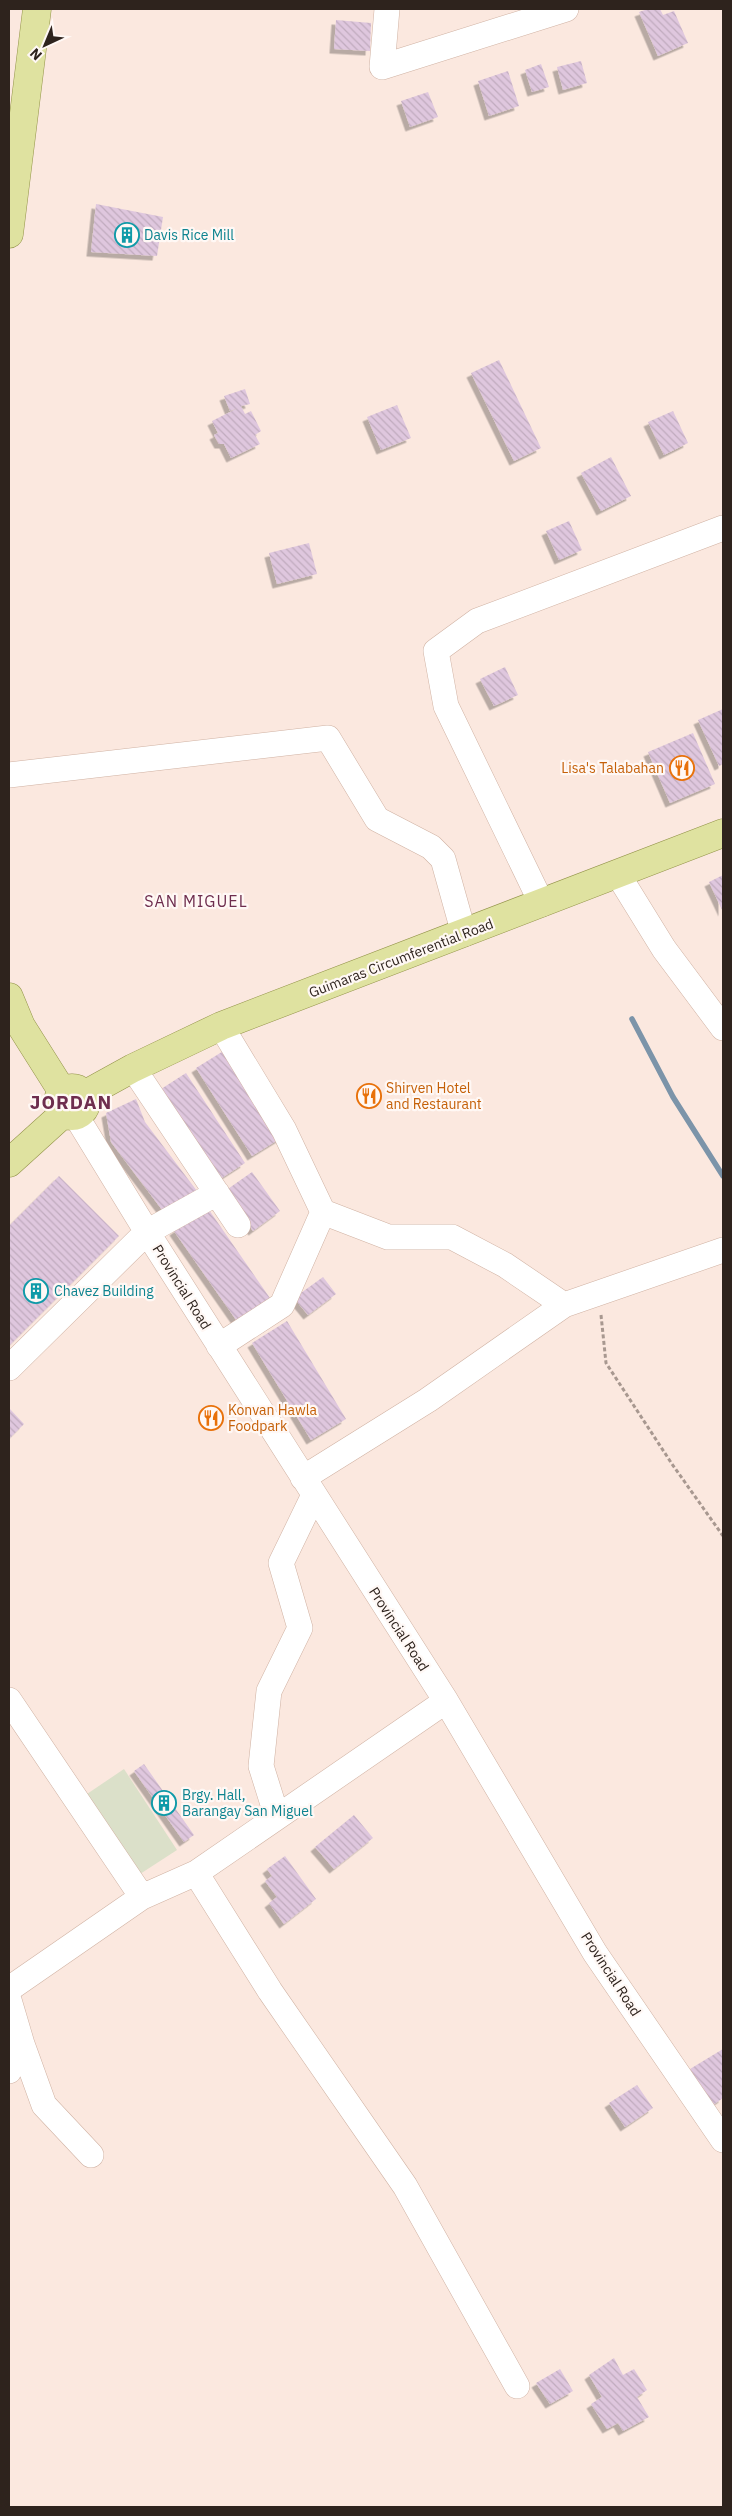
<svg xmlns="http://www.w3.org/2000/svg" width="732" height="2516" font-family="'IBM Plex Sans',sans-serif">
  <defs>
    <pattern id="building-back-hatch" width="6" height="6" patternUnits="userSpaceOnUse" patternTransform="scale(1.25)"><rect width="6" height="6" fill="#dfc7de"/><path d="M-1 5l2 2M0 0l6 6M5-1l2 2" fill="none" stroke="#c0abbe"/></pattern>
    <filter id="shadow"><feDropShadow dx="-4.5" dy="4.5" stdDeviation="0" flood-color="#0004"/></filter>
  </defs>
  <rect width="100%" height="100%" fill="#fbe8df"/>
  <path fill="#dbe0c9" d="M124,1769L177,1850L140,1874L87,1794Z"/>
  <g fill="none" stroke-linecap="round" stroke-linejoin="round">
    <path stroke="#7c94a9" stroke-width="5.5" d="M632,1019L673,1097L723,1176"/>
  </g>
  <path fill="url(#building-back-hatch)" filter="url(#shadow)" d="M648,9H660L663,15L674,11L688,43L658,56L639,12Z
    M336,20L371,23L370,51L334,49Z
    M581,61L587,83L563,90L557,67Z
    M541,64L549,87L532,92L525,70Z
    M508,71L519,106L489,116L478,81Z
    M428,92L438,117L410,127L401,101Z
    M96,204L163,217L157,256L91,252Z
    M499,360L541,448L514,461L471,373Z
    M245,389L250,404L241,406L245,414L251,411L261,431L255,435L260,444L231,458L224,444H219L214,435L218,433L212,421L238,408L230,411L224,396Z
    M397,405L411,438L381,450L367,417Z
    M673,411L688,443L664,455L648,422Z
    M611,457L631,496L601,511L581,473Z
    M569,521L582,550L559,560L546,531Z
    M309,543L317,574L277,584L269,553Z
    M505,667L518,695L494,706L480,679Z
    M723,709V764L719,766L698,720Z
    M693,733L715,784L670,803L648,752Z
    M723,875V912L709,882Z
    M225,1050L281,1138L252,1156L196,1068Z
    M186,1073L245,1163L217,1181L158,1091Z
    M136,1099L145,1122L197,1191L166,1215L111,1142L106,1113Z
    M252,1172L280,1211L253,1231L225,1191Z
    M59,1176L119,1236L9,1346V1226Z
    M207,1207L272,1301L239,1324L174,1231Z
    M323,1277L336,1294L308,1315L294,1298Z
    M287,1321L346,1419L311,1440L252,1343Z
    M9,1408L24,1424L9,1439Z
    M144,1764L194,1835L184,1842L134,1771Z
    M354,1815L373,1838L334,1869L315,1847Z
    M285,1856L316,1899L284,1924L269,1903L277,1897L265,1881L272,1876L267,1869Z
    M723,2049V2098L713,2105L690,2069Z
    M637,2085L653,2108L625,2127L609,2103Z
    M614,2358L623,2375L634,2369L647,2390L637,2397L649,2417L623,2431L618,2423L607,2429L591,2404L602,2397L589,2375Z
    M560,2369L573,2391L550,2404L536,2383Z"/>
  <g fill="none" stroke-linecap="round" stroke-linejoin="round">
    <defs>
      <path id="minor" d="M387,9L382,67L566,9
        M9,775L328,738L377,819L431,847L443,859L464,934
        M617,873L664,949L723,1028
        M542,904L446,706L436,651L477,621L723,528
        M221,1026L284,1130L323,1212L388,1237H452L505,1265L564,1305
        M133,1068L238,1225
        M76,1116L147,1232L446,1701L595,1953L723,2140
        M219,1346L282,1305L323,1212
        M9,1368L147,1232L217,1193
        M303,1478L428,1400L564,1305L723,1250
        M9,1700L142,1897L196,1873L270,1991L405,2186L517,2386
        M277,1817L261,1766L269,1691L300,1628L281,1563L314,1495
        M196,1873L446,1701
        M9,1989L142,1897
        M9,2000L22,2044L9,2071
        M22,2044L44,2105L91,2155"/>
      <path id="major" d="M9,234L37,9
        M9,997L21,1026L62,1091
        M58 1102a14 14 0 1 1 28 0a14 14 0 1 1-28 0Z
        M84,1095L133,1068L221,1026L723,833
        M9,1163L63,1114"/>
    </defs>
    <use href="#minor" stroke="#d0b2a3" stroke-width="26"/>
    <use href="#major" stroke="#939349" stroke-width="29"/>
    <path stroke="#a89890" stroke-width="3" stroke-dasharray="4 2.5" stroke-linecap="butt" d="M601,1315L606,1363L672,1464L723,1536"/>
    <use href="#minor" stroke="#fff" stroke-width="25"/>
    <use href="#major" stroke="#dfe2a0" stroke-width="28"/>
  </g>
  <defs>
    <symbol id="building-ring" viewBox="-11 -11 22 22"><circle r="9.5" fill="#fff8f5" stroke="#0f9aa8" stroke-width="1.5"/><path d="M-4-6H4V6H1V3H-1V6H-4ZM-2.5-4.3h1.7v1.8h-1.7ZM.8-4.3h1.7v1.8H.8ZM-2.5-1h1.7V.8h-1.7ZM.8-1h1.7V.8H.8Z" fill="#0f9aa8"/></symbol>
    <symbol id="restaurant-ring" viewBox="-11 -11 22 22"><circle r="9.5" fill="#fff8f5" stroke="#e8710a" stroke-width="1.5"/><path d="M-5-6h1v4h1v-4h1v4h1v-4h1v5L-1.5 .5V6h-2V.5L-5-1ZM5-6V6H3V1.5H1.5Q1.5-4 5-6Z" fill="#e8710a"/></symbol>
  </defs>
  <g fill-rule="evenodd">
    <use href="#building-ring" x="113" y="221" width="28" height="28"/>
    <use href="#restaurant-ring" x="668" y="754" width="28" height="28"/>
    <use href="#restaurant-ring" x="355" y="1082" width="28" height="28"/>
    <use href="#building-ring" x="22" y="1277" width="28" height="28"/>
    <use href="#restaurant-ring" x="197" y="1404" width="28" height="28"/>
    <use href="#building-ring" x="150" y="1789" width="28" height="28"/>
  </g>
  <g text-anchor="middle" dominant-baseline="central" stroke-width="4.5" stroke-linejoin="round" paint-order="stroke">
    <g font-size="14" fill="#0d838f" stroke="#fff8f5" text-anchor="start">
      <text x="144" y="235">Davis Rice Mill</text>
      <text x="54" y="1291">Chavez Building</text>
      <text x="182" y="1795">Brgy. Hall,<tspan x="182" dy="16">Barangay San Miguel</tspan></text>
    </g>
    <g font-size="14" fill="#c56008" stroke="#fff8f5" text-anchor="start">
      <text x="664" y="768" text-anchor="end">Lisa's Talabahan</text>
      <text x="386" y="1088">Shirven Hotel<tspan x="386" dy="16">and Restaurant</tspan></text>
      <text x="228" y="1410">Konvan Hawla<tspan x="228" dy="16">Foodpark</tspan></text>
    </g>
    <g font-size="14" fill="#2e231d" stroke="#fff8f5">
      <text transform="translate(401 958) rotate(-21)">Guimaras Circumferential Road</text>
      <text transform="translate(182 1287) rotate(58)">Provincial Road</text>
      <text transform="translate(399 1629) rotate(57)">Provincial Road</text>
      <text transform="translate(611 1974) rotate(57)">Provincial Road</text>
    </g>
    <g font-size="16" letter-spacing="1" fill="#6e2d4e" stroke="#fff8f5">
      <text x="196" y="901">SAN MIGUEL</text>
    </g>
    <g font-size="19" font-weight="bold" letter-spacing="1" fill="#6e2d4e" stroke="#fff8f5">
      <text x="71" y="1102">JORDAN</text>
    </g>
  </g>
  <rect width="732" height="2516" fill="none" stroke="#2e231d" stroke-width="20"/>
  <g transform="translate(45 45) rotate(224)" stroke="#fff8f5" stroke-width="4" paint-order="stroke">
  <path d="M0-4L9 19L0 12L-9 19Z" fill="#2e231d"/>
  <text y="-8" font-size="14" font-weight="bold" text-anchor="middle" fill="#2e231d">N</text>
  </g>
</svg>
